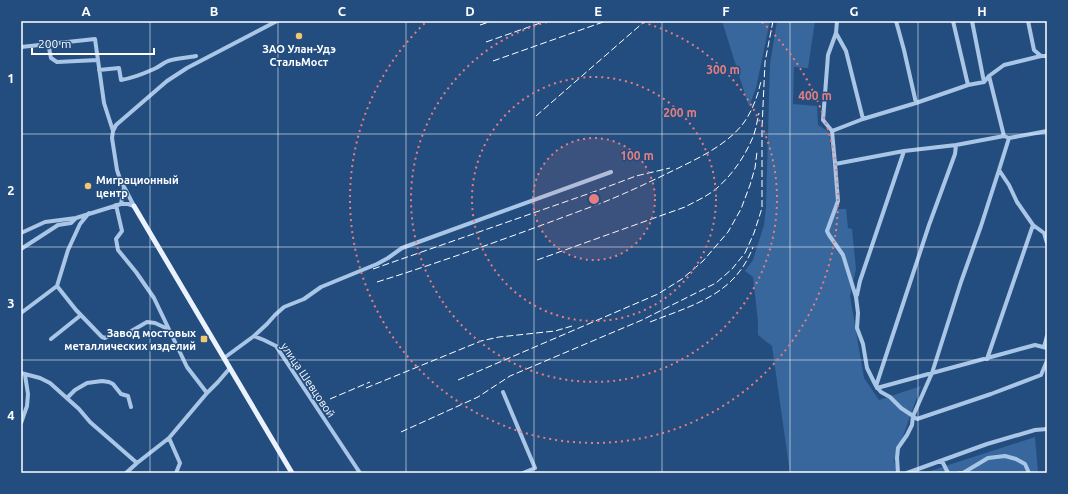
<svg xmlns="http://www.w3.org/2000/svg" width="1068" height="494" font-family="Ubuntu,sans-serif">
  <rect width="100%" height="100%" fill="#244d7f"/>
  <path fill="#37679c" d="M722,21H770L756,88L749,107Z
    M777,21H815L808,68L794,67L793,104L817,106L818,125L829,132L838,209H846L848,228L852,229L856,269L850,296L864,378L879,400L921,386L894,461L898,473H790L772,346L758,335V321L753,277L745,271L753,260L764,225L766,207L770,64Z
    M1035,437L1038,473H924Z"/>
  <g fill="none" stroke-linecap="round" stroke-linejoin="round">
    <path stroke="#a9c6e6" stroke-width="4" d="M896,21L904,50L916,103
      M953,21L968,85
      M972,21L984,82
      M1028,21L1034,50L1041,56
      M836,33L846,51L863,119
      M48,43L51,58L57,62L98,60
      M21,47L95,39L104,103L113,131
      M99,70L119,68L121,80C133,78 143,74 154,69C159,67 163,63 168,61C177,58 187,58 196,56
      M989,76L1004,136
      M832,131L823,120L828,55L836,33L837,21
      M835,164L832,131L863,119L916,103L968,85L984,82L989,76L1004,65L1041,56H1047
      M999,170L981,226L961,282L932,373L913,416L917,419L991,394L1041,375L1047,361
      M121,204L124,187
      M116,205L122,231L116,239L118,250L136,272L154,298L187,367L207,393
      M134,206L120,179L117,170L112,138L113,131L116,125L167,81L187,68L277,21
      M1033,225L1044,233L1047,243
      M21,233L45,222L76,218L121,204H128L134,206
      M21,249L55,227L58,225L71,223L76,218
      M57,286L76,310L102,337L105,338L111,335L128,333L147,322L155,323L168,329
      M857,295L860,281L904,151
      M21,313L57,286L68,250L80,224L89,213
      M254,336L267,324L275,315L284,307L304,299L321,287L377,264L388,258L402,248L611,172
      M51,339L81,315
      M1044,347L1047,336
      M224,358L254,336L264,340L276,346L360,473
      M987,359L1033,225L1017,202L1009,185L999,170L1009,138
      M21,373L40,378L50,383L79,409L90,422L137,463L169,438
      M876,386L929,225L955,154L956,145
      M877,388L1035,345L1047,348
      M503,392L535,468L523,473
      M67,398L75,390L87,383L102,381L109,382L113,384L121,394L128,396L131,407
      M21,423L27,406L28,394L25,375
      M942,461L948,473
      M126,473L137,463
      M176,473L180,463L169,438L207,393L218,382L230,368
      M898,473L897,458L898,448L907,435L912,425L913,416L901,408L890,397L881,392L876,386L867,368L863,344L857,328L858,313L856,297L843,255L829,235L827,231L838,201L835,164L904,151L956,145L1004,136L1009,138L1047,131
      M907,473L987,444L1035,430L1047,429
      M959,473H963L988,458L1005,456L1016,459L1025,464L1029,473"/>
    <path stroke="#eaf2fd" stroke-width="5" d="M134,206L292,473"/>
    <path stroke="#fff" stroke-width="1" stroke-dasharray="7 3" stroke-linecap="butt" d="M480,25L492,21
      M486,42L546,21
      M493,61L606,21
      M536,116L645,21
      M537,260L685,207C696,201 708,196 717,188C733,174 745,156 753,137C756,130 757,121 759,113
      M373,269L599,190L636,176L670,168
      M377,282C454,258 529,230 604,202C624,194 643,185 662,176C690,162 727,147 745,121C753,109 758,95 761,81
      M650,322C693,305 735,295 753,247
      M458,380L658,294L682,279L703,261L728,232L741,209L750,185L755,168L757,152
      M366,388L481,341L499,337L555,331L572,326
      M330,399L370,382
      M401,432L478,397L510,376L642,320L716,283L732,269L745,253L754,233L762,208V128L765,62L773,21"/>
  </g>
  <path fill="none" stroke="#fff" stroke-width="1" stroke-opacity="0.55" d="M150,21V473M278,21V473M406,21V473M534,21V473M662,21V473M790,21V473M918,21V473M21,134H1047M21,247H1047M21,360H1047"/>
  <circle cx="594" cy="199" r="61" fill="#e67e7e" fill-opacity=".12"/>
  <g fill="none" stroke="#e67e7e" stroke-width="2" stroke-dasharray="2 4">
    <circle cx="594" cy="199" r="61"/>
    <circle cx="594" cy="199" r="122"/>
    <path d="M637 21A183 183 0 1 1 551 21"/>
    <path d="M762 22A244 244 0 1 1 426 22"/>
  </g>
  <g fill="#f1c86d" stroke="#244d7f" stroke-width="1.5">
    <circle cx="299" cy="36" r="4"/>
    <circle cx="88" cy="186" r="4"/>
    <rect x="200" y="335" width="8" height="8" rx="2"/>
  </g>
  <g text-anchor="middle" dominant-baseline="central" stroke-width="3" stroke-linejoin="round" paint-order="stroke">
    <g font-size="11" font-weight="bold" fill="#fff" stroke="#244d7f">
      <text x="299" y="49">ЗАО Улан-Удэ<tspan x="299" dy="13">СтальМост</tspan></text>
      <text x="96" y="180" text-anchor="start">Миграционный<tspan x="96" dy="13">центр</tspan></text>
      <text x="196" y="333" text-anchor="end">Завод мостовых<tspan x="196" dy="13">металлических изделий</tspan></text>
    </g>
    <g font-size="11" fill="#fff" stroke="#244d7f">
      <text transform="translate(308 380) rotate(56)">улица Шевцовой</text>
    </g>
  </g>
  <circle cx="594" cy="199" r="6" fill="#e67e7e" stroke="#244d7f" stroke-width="2"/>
  <g font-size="12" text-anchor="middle" font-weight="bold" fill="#e67e7e" stroke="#244d7f" stroke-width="3" stroke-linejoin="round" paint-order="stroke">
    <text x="723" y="74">300 m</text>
    <text x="815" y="100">400 m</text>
    <text x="680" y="117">200 m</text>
    <text x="637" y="160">100 m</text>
  </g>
  <rect width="1068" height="494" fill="none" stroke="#244d7f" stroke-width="44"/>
  <path d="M32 48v6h122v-6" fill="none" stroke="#ffffff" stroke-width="2"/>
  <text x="38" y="48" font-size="12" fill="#ffffff" stroke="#244d7f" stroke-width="3" paint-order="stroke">200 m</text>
  <rect x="22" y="22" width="1024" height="450" fill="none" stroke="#fff" stroke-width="1.5"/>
  <g font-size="13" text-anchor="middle" font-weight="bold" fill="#fff">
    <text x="86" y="16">A</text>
    <text x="214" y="16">B</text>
    <text x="342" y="16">C</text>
    <text x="470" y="16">D</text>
    <text x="598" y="16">E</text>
    <text x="726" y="16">F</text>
    <text x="854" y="16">G</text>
    <text x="982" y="16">H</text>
    <text x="11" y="83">1</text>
    <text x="11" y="195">2</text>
    <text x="11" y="308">3</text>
    <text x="11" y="420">4</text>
  </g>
</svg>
